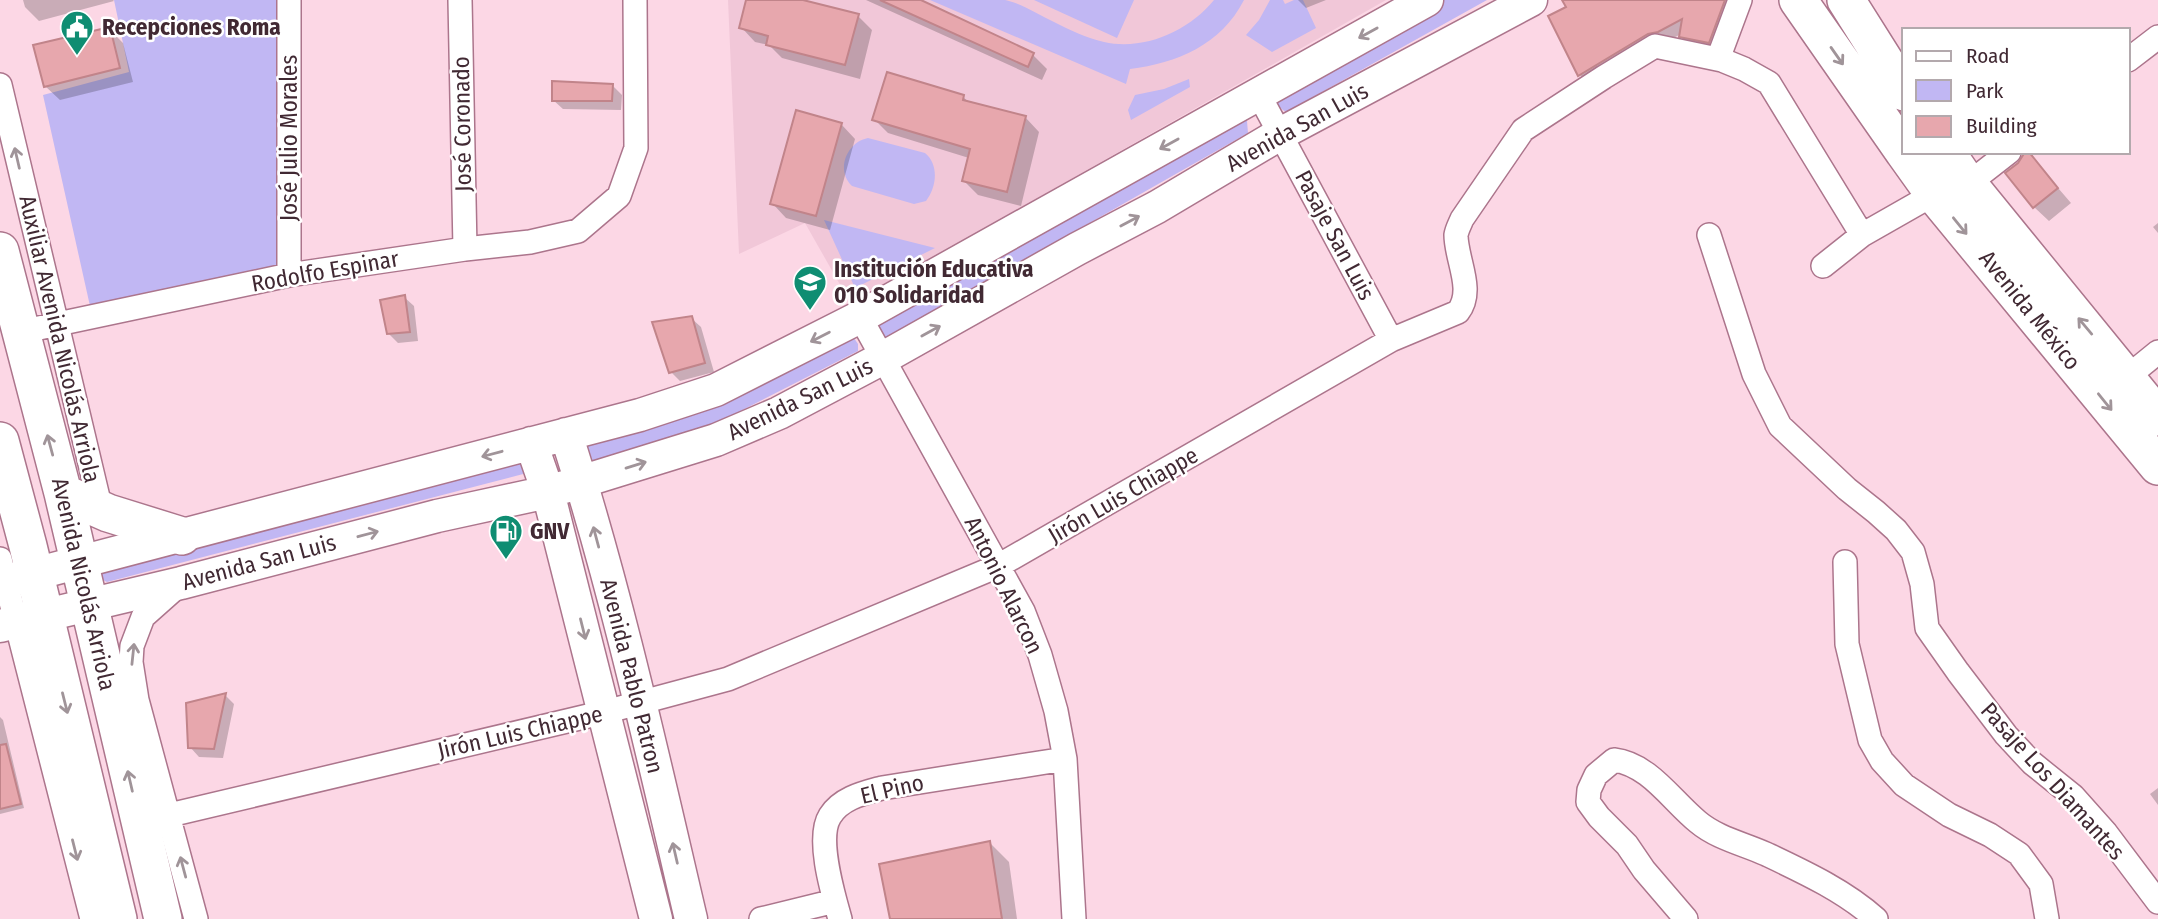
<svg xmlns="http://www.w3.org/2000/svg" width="2158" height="919" font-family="'Fira Sans Condensed',sans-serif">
  <rect width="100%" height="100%" fill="#fcd7e5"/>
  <path fill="#f1c7d8" d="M728,0H1386L851,304L805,223L739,254Z"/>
  <path fill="#c1b7f3" d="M114,0H276V266L90,306L43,95L129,72Z
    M930,0C950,0 987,0 1005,0C1021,3 1039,15 1054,22C1070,30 1086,38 1104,42C1144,51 1189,31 1214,0H1244C1221,45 1177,63 1130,69L1126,84Z
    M1034,0H1134L1117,38Z
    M1270,0H1283L1285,4L1294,0H1303L1316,28L1272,52L1246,35L1259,20Z
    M1444,0H1487L1286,112C1277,107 1276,101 1276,91Z
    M1189,79L1190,87L1131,120L1128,110L1135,95L1164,89Z
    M1243,116L1247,121L1248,133L887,338L881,335L876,326Z
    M868,138L925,153C939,164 937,187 926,201L914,204L852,186C835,170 847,142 868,138Z
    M824,220L935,248L855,288Z
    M854,338L858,344V351L723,420L594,463L581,459L583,441Z
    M524,460L527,473L107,582L99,578L103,569Z"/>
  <path fill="#0003" d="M23,0H113L114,1L39,21L25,7Z
    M748,0H796L858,16L872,30L860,79L782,58L769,45L755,42L741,27Z
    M866,0H917L1033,55L1047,69L1042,80Z
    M1298,0H1326L1306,8Z
    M1564,0H1739L1718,51L1690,46L1679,35L1589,84L1580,75L1550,16L1568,8Z
    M109,29L123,43L133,82L60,100L45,86Z
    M613,86L622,95L621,110L563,109L553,100Z
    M963,97L971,104L1025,117L1039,132L1021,206L978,195L964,181L969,158L888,133L874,119Z
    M841,124L855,139L830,230L786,218L772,203Z
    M2028,153L2071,203L2049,221L2034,207L2019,164Z
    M2158,223V233L2153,227Z
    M404,297L414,306L418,341L398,343L388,333Z
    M691,318L701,327L714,372L680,381L671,372Z
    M225,695L234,704L223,758L199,757L190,747Z
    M0,717L3,720L24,808L0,814Z
    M2158,788V805L2150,794Z
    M990,843L1009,862L1017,919H892Z"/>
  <path fill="#e7a7ad" stroke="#c1848a" stroke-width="2" d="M746,0H803L859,14L845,65L766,45L768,36L739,28Z
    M880,0H921L1034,53L1028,67Z
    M1562,0H1725L1709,43L1679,37L1682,19L1658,32L1648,34L1578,76L1548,16L1566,7Z
    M110,27L120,68L44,87L33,45Z
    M887,72L964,95L963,100L1026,116L1007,192L962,181L970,149L872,120Z
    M552,81L613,84L612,101H552Z
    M796,110L842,123L816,216L770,204Z
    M2025,152H2029L2058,188L2033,208L2005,173L2018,163Z
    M405,295L410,332L387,334L380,300Z
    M692,316L705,363L669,373L652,322Z
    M226,693L214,749L188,748L186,703Z
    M6,744L21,804L0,809V745Z
    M990,841L1002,919H890L879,864Z"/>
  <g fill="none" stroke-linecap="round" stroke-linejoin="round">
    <defs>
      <path id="street" d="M289,0V275
        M460,0L465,249
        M1722,60L1721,51L1740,0
        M2128,60L2158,37
        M0,85L101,510
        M1258,93L1391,340
        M1968,184L2009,152
        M1709,235L1754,374L1780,426L1847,489L1876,512L1896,530L1913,552L1922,584L1927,628L1958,672L2006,735L2032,763L2073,796L2106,833L2158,902
        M1823,266L1862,235L1934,194
        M860,317L1023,611L1040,655L1056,711L1065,759L1074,919
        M20,332L289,275L465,249L530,242L578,231L619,196L636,148L635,0
        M2126,378L2158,352
        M0,559L92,919
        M1845,562L1847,644L1870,740L1882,761L1904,785L1949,815L1990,835L2019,854L2041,884L2047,919
        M179,585L143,617L132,646L131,662L137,700L196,919
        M140,822L605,712L728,679L998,566L1391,340L1458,312C1475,290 1456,260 1456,235C1457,229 1460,224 1462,219L1523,130L1604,77L1655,46L1722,60L1744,69L1769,83L1862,235
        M761,919L835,901
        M840,919C833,894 816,838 830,816C841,798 864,793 882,788L1065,759
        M1686,919L1644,870L1627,845L1599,817L1588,802L1589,790L1596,775L1614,760C1649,764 1672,801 1698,822C1717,838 1744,844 1766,854C1804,872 1845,891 1876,919"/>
      <path id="secondary" d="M566,434C617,593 653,757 691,919
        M531,443L548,492L656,919
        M0,583L640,415L716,390L860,317L1427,0
        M0,626L181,583L437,516L548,492L716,440L779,413L883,358L1077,249L1157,207L1280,134L1531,0"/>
      <path id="primary" d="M1798,0L1904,152
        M1846,0L1904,92
        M1904,152L1934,194L2158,466
        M1946,152L1968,184L2158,417
        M0,251L63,493L163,919
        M0,441L28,546L118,919
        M63,493L108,513L182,536"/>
    </defs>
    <use href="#street" stroke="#ac758c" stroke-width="26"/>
    <use href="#secondary" stroke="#ac758c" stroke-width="35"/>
    <use href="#primary" stroke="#ac758c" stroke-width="40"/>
    <use href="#street" stroke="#fff" stroke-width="23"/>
    <use href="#secondary" stroke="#fff" stroke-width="32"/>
    <use href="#primary" stroke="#fff" stroke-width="37"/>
  </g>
  <defs><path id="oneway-shaft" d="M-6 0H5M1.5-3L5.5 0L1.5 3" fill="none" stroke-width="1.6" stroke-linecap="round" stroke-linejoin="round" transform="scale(1.75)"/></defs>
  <g stroke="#a09499">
    <use href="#oneway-shaft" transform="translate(1368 33) rotate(151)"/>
    <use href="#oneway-shaft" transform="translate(1837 56) rotate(55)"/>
    <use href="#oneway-shaft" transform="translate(1169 144) rotate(151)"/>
    <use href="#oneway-shaft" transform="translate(17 158) rotate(-103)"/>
    <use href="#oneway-shaft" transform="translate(1130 221) rotate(-28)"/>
    <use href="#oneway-shaft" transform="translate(1960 226) rotate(51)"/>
    <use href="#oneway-shaft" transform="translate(2085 326) rotate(-130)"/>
    <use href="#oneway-shaft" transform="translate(931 331) rotate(-29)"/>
    <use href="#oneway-shaft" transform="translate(820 337) rotate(153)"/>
    <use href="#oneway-shaft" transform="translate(2105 402) rotate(51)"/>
    <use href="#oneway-shaft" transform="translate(50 445) rotate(-105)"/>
    <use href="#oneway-shaft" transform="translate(492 454) rotate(165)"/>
    <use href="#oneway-shaft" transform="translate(636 465) rotate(-17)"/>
    <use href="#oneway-shaft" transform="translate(368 534) rotate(-15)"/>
    <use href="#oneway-shaft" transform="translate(596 537) rotate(-105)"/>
    <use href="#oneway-shaft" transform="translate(583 629) rotate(76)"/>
    <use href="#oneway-shaft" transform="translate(133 654) rotate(-84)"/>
    <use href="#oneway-shaft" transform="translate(65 703) rotate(76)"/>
    <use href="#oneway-shaft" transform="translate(130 781) rotate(-103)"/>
    <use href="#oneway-shaft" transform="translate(75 850) rotate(76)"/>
    <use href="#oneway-shaft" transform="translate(675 853) rotate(-103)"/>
    <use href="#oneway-shaft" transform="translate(183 867) rotate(-105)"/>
  </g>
  <defs>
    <symbol id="civic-pin" viewBox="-11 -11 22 30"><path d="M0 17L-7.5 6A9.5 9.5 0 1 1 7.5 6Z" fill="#0f8d72" stroke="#fff"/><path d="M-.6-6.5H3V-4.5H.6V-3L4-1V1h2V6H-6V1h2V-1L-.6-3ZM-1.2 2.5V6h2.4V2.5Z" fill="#fff"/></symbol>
    <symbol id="school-pin" viewBox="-11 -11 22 30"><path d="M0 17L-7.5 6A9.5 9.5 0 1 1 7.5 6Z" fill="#0f8d72" stroke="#fff"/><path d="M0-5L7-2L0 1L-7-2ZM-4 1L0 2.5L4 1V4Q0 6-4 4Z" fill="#fff"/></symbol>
    <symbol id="fuel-pin" viewBox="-11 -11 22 30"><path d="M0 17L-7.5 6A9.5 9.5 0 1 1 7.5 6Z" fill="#0f8d72" stroke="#fff"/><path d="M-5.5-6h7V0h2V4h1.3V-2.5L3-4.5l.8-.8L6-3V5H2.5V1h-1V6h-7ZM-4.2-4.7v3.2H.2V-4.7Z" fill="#fff"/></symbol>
  </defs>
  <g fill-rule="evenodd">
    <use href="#civic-pin" x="58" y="8" width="38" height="52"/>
    <use href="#school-pin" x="791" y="263" width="38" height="52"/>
    <use href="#fuel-pin" x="487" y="512" width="38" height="52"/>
  </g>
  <g text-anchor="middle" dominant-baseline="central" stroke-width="5" stroke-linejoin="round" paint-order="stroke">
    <g font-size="23" font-weight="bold" fill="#412933" stroke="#fff" text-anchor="start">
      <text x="102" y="27">Recepciones Roma</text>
      <text x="834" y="269">Institución Educativa<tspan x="834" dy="26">010 Solidaridad</tspan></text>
      <text x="530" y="531">GNV</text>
    </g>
    <g font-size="23" fill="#412933" stroke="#fff">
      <text transform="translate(462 124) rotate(-91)">José Coronado</text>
      <text transform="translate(1297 127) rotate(-29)">Avenida San Luis</text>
      <text transform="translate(289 138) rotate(-90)">José Julio Morales</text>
      <text transform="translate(1335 235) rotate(62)">Pasaje San Luis</text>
      <text transform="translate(325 271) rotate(-10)">Rodolfo Espinar</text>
      <text transform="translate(2030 310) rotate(51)">Avenida México</text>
      <text transform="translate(60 339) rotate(77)">Auxiliar Avenida Nicolás Arriola</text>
      <text transform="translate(800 399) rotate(-26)">Avenida San Luis</text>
      <text transform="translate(1123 495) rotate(-30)">Jirón Luis Chiappe</text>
      <text transform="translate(259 562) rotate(-15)">Avenida San Luis</text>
      <text transform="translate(84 584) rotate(77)">Avenida Nicolás Arriola</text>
      <text transform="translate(1004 585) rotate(64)">Antonio Alarcon</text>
      <text transform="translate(632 676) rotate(76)">Avenida Pablo Patron</text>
      <text transform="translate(520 732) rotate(-13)">Jirón Luis Chiappe</text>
      <text transform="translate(2053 781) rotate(48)">Pasaje Los Diamantes</text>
      <text transform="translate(892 789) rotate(-13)">El Pino</text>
    </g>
  </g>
  <rect x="1902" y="28" width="228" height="126" fill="#ffffff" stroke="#b3a9ad" stroke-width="2"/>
  <rect x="1916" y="51" width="35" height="10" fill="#ffffff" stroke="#b3a9ad" stroke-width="2"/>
  <text x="1966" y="63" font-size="21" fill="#412933">Road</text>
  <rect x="1916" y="80" width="35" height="21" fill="#c1b7f3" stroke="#b3a9ad" stroke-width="2"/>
  <text x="1966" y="98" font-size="21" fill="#412933">Park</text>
  <rect x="1916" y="116" width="35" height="21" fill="#e7a7ad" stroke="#b3a9ad" stroke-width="2"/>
  <text x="1966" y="133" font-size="21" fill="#412933">Building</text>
</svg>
